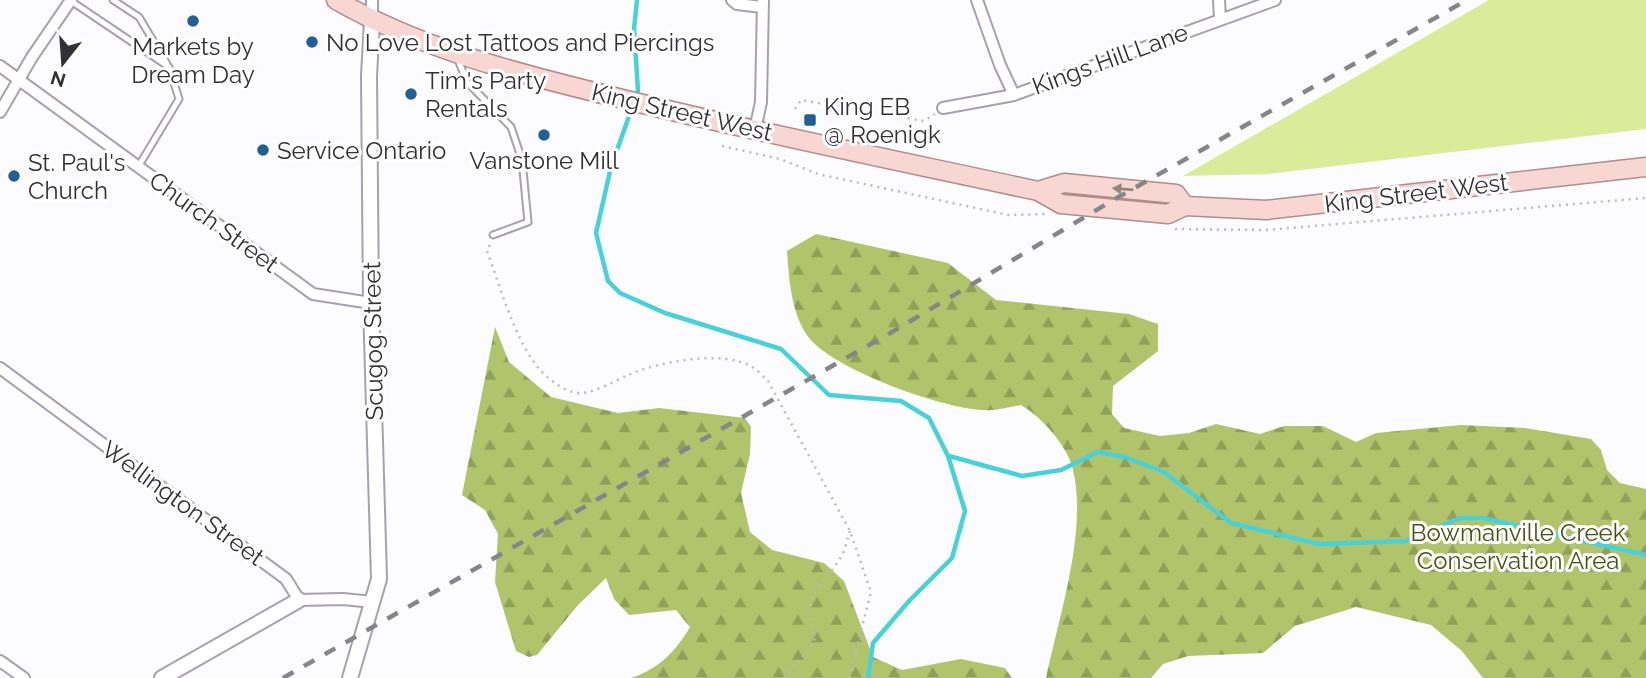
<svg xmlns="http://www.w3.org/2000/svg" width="1646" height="678" font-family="Raleway,sans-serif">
  <defs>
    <pattern id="forest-firs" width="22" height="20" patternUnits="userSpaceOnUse" patternTransform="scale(1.75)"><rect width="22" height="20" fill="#b2c46b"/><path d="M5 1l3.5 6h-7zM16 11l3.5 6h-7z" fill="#91a059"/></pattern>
  </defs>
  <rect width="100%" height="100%" fill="#fcfbfe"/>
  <path fill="#daec9a" d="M1489,0H1646V129L1267,174L1183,176Z"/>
  <path fill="url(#forest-firs)" d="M816,234L948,263L996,300L1129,314L1158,324V351L1113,386L1112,414L1124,428L1160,436L1189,433L1216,424L1260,434L1284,426H1323L1356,442L1376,433L1461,425L1525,428L1591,439L1601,450L1607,470L1620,483L1646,489V678H1483L1462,651L1431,625L1356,607L1295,626L1263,653L1188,656L1163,664L1151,678H1046C1059,616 1089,527 1072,466C1065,443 1041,417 1021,405C1010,407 996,411 984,410C943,409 835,370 809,338C791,314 789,279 787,251Z
    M495,327L509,362L551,397L618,413L659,408L745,418L751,427L750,454L741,493L750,532L772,550L824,563L844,581L873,657L902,670L961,659L1005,668L1012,678H631C659,669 676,651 690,627L676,610L629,615L614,599L606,578L578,605L537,655L529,657L516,651L495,582L498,534L485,510L462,495Z"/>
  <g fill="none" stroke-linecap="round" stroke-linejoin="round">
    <path stroke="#48d1d9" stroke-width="4.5" d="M636,96L638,91L634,29L637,0
      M633,105L611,167L596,233L608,281L620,293L665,313L781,349L829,395L901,401L929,418L948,456L965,511L952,558L909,601L873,643L868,678
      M949,456L1022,476L1061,470L1098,452L1125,457L1164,472L1231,523L1319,544L1406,541L1460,518H1483L1646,555"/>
    <defs>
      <path id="service" d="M113,0L139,17L167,64
        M71,1L169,67L179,99L138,167
        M457,57L467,82L511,127L522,160L528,222L493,235"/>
      <path id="minor" d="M372,0V21
        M732,0L737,4L762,7
        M977,0L1000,65L1014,95
        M1219,0L1220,19
        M0,66L313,294L371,303
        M943,108L1014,95L1275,0
        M0,112L32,57L71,0
        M755,130L761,102L763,0
        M0,368L286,579L299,600L343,599L373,602
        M0,661L24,678"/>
      <path id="tertiary" d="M162,678L299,600
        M350,678L379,579L371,303L369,76L372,21"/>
      <path id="primary" d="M336,0C428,53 533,77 635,102C769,135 904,162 1038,191L1061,204L1168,214L1185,206L1266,210L1646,167
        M1038,191L1064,183L1176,194L1185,206"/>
    </defs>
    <use href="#service" stroke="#a8a0b1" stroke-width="9"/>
    <use href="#minor" stroke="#a8a0b1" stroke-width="14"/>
    <use href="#tertiary" stroke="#a8a0b1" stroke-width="18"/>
    <use href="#primary" stroke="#b08c8a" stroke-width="21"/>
    <path stroke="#bbbabe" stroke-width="2.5" stroke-dasharray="2 5" stroke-linecap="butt" d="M795,109L801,100L924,121L935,114
      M722,146L780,159L818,174L1008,215L1047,214
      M1175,229L1266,230L1646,198
      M490,245L487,251C501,288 515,343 542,372C552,382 564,391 578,393C593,394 614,381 628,375C657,362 724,349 752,367C758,370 763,377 768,381L850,531L871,592L849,678
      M784,678L815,642C801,591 817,595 841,557C845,550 847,540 850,531"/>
    <use href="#service" stroke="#fff" stroke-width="5"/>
    <use href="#minor" stroke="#fff" stroke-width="10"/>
    <use href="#tertiary" stroke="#fff" stroke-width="14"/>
    <use href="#primary" stroke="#f8d7d3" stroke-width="18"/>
    <path stroke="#87858a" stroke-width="4.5" stroke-dasharray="12 12" stroke-linecap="butt" d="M283,678L892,332L1115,199L1467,0"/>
  </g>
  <defs><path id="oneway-solid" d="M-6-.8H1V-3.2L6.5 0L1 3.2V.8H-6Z" transform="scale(1.75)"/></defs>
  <use fill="#968485" href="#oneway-solid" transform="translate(1123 189) rotate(-175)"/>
  <g fill="#216096" stroke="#fff" stroke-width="2.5">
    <circle cx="193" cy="21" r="7"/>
    <circle cx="312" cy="42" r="7"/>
    <circle cx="411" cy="94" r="7"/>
    <rect x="803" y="113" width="14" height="14" rx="3.5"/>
    <circle cx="544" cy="135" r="7"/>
    <circle cx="263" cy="150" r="7"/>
    <circle cx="14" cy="176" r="7"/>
  </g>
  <g text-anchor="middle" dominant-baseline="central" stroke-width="6" stroke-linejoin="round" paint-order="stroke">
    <g font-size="24" fill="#333037" stroke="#fff" text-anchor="start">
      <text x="326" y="42">No Love Lost Tattoos and Piercings</text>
      <text x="193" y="46" text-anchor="middle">Markets by<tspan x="193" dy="28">Dream Day</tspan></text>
      <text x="425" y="80">Tim's Party<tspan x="425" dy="28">Rentals</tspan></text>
      <text x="824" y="106">King EB<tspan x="824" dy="28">@ Roenigk</tspan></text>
      <text x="277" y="150">Service Ontario</text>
      <text x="544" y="160" text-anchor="middle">Vanstone Mill</text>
      <text x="28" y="162">St. Paul's<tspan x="28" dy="28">Church</tspan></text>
    </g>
    <g font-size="24" fill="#333037" stroke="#fff">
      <text transform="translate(1110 59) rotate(-20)">Kings Hill Lane</text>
      <text transform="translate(682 112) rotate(13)">King Street West</text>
      <text transform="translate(1416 193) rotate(-7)">King Street West</text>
      <text transform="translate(214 222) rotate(36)">Church Street</text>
      <text transform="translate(373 341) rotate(-91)">Scugog Street</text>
      <text transform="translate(183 503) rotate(36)">Wellington Street</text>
    </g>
    <g font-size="24" fill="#495311" stroke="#fff">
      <text x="1518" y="532">Bowmanville Creek<tspan x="1518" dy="28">Conservation Area</tspan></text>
    </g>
  </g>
  <g transform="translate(63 63) rotate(197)" stroke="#ffffff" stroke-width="5" paint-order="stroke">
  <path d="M0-5L12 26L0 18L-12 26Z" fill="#333037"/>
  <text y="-10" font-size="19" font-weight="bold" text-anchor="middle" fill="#333037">N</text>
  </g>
</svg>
